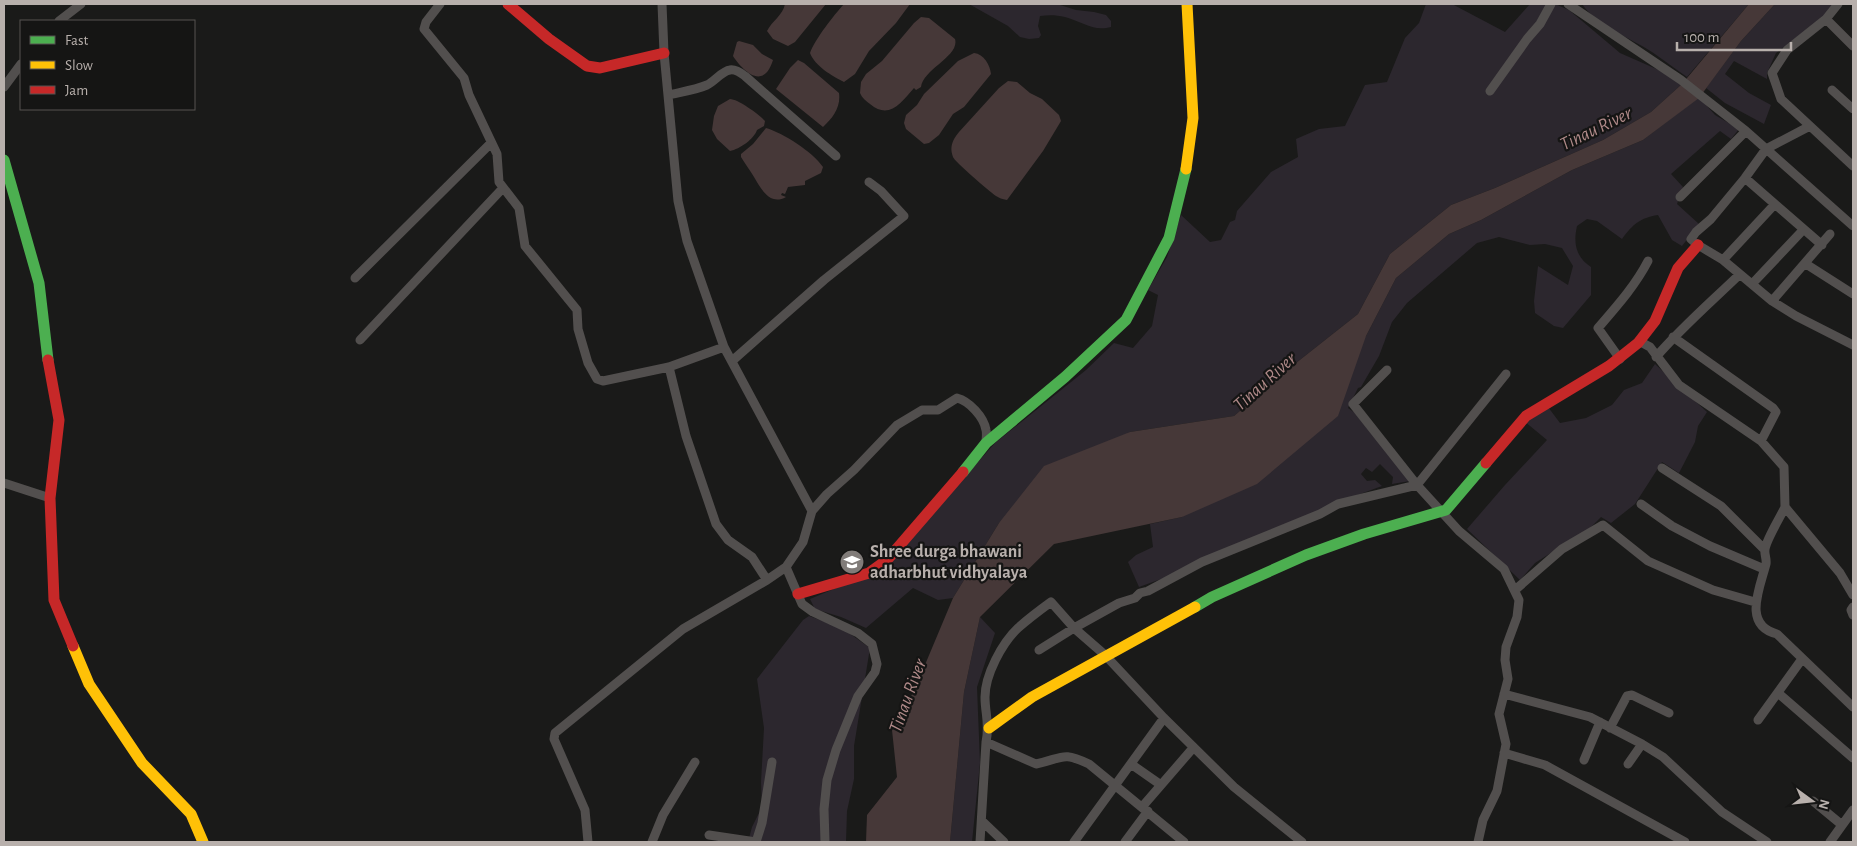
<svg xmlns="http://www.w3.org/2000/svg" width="1857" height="846" font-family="'Alegreya Sans',sans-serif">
  <rect width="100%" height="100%" fill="#1a1a19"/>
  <path fill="#2c272e" d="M969,4H1057L1076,10L1094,12L1106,15L1111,21V27C1093,32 1081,21 1065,17C1056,15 1049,15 1040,16L1038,26L1041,35L1039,38L1029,39L1020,37L1008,26Z
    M1426,4H1452L1505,32L1530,4H1555L1569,10L1620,53L1661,71L1682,84L1651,112L1603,140L1495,188L1451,205L1390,254L1358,314L1296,363L1234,416L1130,432L999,523L953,598L938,600L913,588L866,628L841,617L815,609L810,599L848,583L903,546L995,443L1086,370L1114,343L1133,348L1152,326L1158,295L1148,290L1167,257L1181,215L1210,242L1221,240L1230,222L1235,220L1237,211L1271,172L1298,157L1296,139L1319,129L1345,126L1365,85L1387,82L1405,38L1419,23Z
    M1582,4H1749L1687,77C1675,69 1664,60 1652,52C1629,37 1598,27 1582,4Z
    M1775,4H1833L1823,17L1776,53L1767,73V79L1734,61L1725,74L1749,93L1771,105L1764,124L1725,103L1706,88L1741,41Z
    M1699,97L1715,115L1739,129L1731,139L1720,131L1671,174L1683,187L1677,204L1699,224L1682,246L1672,240L1658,215C1640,218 1633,224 1622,239L1597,221L1587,219L1577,226C1573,244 1576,257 1591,267V295L1563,328L1554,326L1535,313L1534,301L1538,266L1568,285L1573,266L1562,248L1545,244L1530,245L1499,237L1477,243L1407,303L1392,322L1379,356L1361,387L1358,388L1348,408L1355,413L1410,481L1392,484L1393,477L1380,464L1372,472L1366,468L1361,474L1367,481L1375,480L1382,486L1344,500L1164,578L1139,587L1128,562L1136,555L1153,547L1150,524L1182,517L1366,336L1396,278L1449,234L1481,220L1572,170L1643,140Z
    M1655,364L1707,412L1698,426L1695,442L1679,473L1662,462L1635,504L1611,523L1601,517L1590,528L1535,563L1520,580L1467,529L1505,485L1547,440L1524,421L1548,407L1560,423L1586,418L1612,405L1624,390L1642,383Z
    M809,616L842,628L870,648L854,746V779L847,811L846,842H748L752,827L762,807L761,782L764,728L757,679L803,620Z
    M980,617L995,633L977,687L980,763L972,842H950L964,692Z"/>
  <path fill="#463838" d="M785,4H826L795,42L788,46L773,39L767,31C772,21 783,15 785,4Z
    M844,4H910L896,23L869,51L855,74L844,82C832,76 815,66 810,53C815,39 834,15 844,4Z
    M1749,4H1775L1741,41L1699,98L1643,140L1572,170L1481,220L1449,234L1396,278L1366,336L1338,416L1257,484L1182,517L1054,544L980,617L964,692L950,842H866L867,815L897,777L892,730L914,691L953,598L999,523L1044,466L1130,432L1234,416L1296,363L1358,314L1390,254L1451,205L1495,188L1603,140L1651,112L1682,84Z
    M921,17L929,18L955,39C960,56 923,69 921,87L916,90L914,88C901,103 889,120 870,104C866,101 862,98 860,93L861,82L866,74L882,61L914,23Z
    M739,41L753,45L762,54L773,60C771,66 768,74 761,76C751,79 738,64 733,56L737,42Z
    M974,53C984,54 990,65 991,74L964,107L953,114L939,135L929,143L924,144L906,129L904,123L906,115L917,105L924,94L958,61Z
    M798,60L804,63L839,93C841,107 833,118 823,127L776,89L790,68Z
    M1008,81L1017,82L1030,93L1042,99L1059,115L1061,121L1043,151L1007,200C1002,199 999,198 996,196C990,192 954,161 953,157C949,147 953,139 959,132L999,88Z
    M730,99C738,99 760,115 765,121L764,126L757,130C754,139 740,149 730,151L717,139L712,130L714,116L718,106Z
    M766,128C783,133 813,152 823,167L821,173L805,181V185L788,187L785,194L782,193L781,195L786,197C770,206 761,189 754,177C750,170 745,164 741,157V154L753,144Z"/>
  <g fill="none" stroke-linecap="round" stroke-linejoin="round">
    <path stroke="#524f4e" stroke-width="9" d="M440,4L426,22L424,29L464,78L469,95L497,154L499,182L519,208L525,246L577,310L578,329L588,363L597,379L603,381L669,367L724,347
      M662,4L664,53L678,201L687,241L724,347L812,511L803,542L786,567
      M1568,4L1681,80L1746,131L1680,197
      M1838,4L1826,19L1853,46
      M1826,19L1787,50L1772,73L1781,99L1853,166
      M59,21L81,4
      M4,87L21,64
      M1832,90L1853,109
      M1490,91L1527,39L1540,24L1551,4
      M668,95C681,92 695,90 707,85C715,81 722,71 730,70C735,69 741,73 745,76L836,156
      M1810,126L1766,149L1745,178L1711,219L1696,232L1691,239L1698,245L1723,260L1772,301L1796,316L1853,345
      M1746,131L1853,226
      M1745,178L1822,245
      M1723,260L1775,204
      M1806,264L1853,294
      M355,278L491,143
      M1752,284L1803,230
      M1772,301L1830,234
      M1673,337L1773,408L1776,412L1761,441
      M360,340L503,188
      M1639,341L1650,347L1679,385L1761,441L1784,467L1785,507L1840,573L1853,595
      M1656,357C1681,328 1711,302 1739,275
      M1620,359L1598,328C1617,306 1635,286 1648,261
      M732,361L824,280L904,216L881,191L869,182
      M669,367L686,436L716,524L728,540L752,557L767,580
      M1662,468L1721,506L1765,550
      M4,483L50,498
      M1641,504L1672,526L1710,546L1764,569
      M1785,507C1780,518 1767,538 1765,549C1764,554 1767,559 1766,564C1760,588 1742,625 1777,634L1853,707
      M812,511L827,494L854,470L897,425L922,410H938L957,398C969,401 984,417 986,430C987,434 986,439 986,443
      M1515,590L1562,549L1603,525L1648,561L1713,590L1755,602
      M1853,607L1851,610L1853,615
      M1039,650L1074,628L1119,603L1135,598L1140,593L1148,591L1202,562L1320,514L1338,504L1417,485L1353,404L1387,370
      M1778,693L1853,758
      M1504,694L1590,717L1642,744L1663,757L1722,812L1767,842
      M1758,720L1802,659
      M1610,728L1627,696L1632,695L1669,713
      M986,742L1036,764C1064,758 1061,751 1089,764L1184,842
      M1504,753L1545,765L1685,842
      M1584,760L1600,722
      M1131,764L1161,785
      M1628,764L1642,744
      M1813,801L1842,825
      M1142,807L1193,748
      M982,821L1004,842
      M709,835L756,842
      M588,842L585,810L554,739L555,733L683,629L767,580L786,567L802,604L813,612L858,633L872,644L877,664L875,672L858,696L836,750L827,780L824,809L825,842
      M652,842L663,815L695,762
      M756,842L762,823L772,762
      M980,842L986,742C990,724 985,714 985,697C985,675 1002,643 1018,628C1028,619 1040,610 1051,602L1074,628L1105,655L1164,718L1234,787L1302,842
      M1074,842L1164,718
      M1125,842L1148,811
      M1478,842L1483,820L1497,791L1506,744L1499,714L1508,679L1505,660L1506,647L1517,617L1519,600L1504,569L1459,531L1417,485L1506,374
      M1830,842L1853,810"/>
    <path stroke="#4caf50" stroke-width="11" d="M4,160L39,283L48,360
      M963,472L986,443L1065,377L1126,320L1169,238L1186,169
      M1195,607L1212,597L1306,555L1364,534L1446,510L1486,463"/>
    <path stroke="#ffc107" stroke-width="11" d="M1186,169L1193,118L1187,4
      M73,646L89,684L142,763L191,814L203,842
      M989,728L1032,697L1195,607"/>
    <path stroke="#c62828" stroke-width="11" d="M508,4L549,39L587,66L600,68L664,53
      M48,360L59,420L50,498L54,600L73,646
      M1486,463L1526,416L1609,366L1638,343L1655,321L1678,268L1698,245
      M798,594L869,573L887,560L963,472"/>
  </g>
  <defs>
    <symbol id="school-disc" viewBox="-11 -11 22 22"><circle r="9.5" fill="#817c79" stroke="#151514"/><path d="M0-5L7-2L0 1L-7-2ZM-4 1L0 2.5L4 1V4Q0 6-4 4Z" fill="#fff"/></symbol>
  </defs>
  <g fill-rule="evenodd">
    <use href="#school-disc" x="838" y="548" width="28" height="28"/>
  </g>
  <g text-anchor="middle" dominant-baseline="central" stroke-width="4.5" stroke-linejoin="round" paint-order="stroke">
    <g font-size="18" font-weight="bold" fill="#b8b0ac" stroke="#151514" text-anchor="start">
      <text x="870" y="552">Shree durga bhawani<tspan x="870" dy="21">adharbhut vidhyalaya</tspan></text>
    </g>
    <g font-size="19" font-style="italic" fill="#af8988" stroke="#151514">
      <text transform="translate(1596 129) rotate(-26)">Tinau River</text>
      <text transform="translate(1265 382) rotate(-42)">Tinau River</text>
      <text transform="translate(908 696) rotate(-70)">Tinau River</text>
    </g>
  </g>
  <rect width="1857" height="846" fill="none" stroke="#b8b0ac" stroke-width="10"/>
  <rect x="20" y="20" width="175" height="90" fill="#151514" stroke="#565351"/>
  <rect x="30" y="36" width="25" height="8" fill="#4caf50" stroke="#565351"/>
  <text x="65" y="45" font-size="15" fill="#b8b0ac">Fast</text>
  <rect x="30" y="61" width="25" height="8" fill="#ffc107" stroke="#565351"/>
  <text x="65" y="70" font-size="15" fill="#b8b0ac">Slow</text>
  <rect x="30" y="86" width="25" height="8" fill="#c62828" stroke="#565351"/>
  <text x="65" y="95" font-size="15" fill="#b8b0ac">Jam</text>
  <g transform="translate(1812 801) rotate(105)" stroke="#151514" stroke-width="4" paint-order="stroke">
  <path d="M0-4L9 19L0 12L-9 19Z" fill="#b8b0ac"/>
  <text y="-8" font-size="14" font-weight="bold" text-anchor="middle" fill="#b8b0ac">N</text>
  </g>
  <path d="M1677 42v8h114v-8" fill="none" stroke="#b8b0ac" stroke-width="2.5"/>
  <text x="1684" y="42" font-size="15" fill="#b8b0ac" stroke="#151514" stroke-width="4" paint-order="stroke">100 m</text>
</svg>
